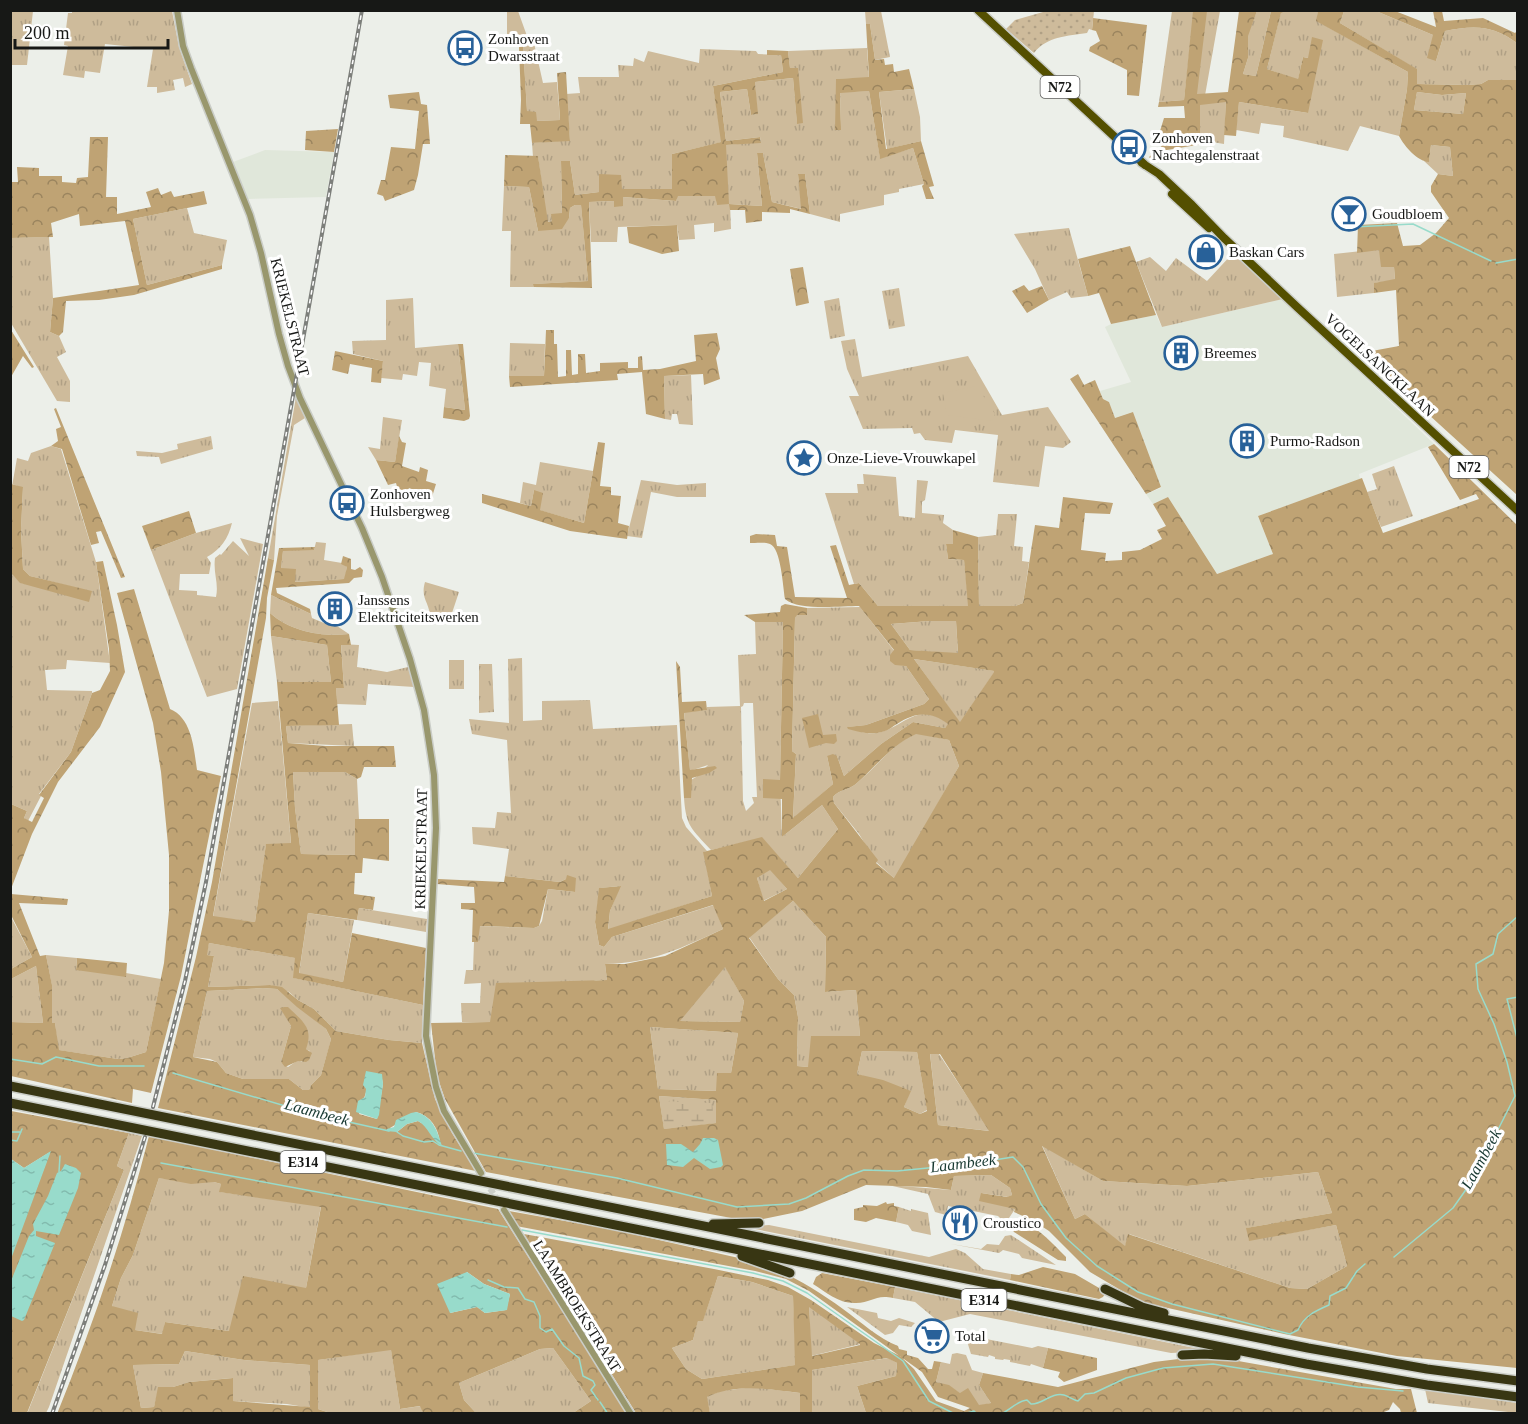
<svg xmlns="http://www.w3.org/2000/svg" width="1528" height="1424" font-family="'Times New Roman',serif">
  <defs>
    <pattern id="grass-tufts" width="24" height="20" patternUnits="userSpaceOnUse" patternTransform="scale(1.5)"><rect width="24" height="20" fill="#cebb9b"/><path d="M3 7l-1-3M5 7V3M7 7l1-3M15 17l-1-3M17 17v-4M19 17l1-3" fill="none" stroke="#b0a085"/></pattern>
    <pattern id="forest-crowns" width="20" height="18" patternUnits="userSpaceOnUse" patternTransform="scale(1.5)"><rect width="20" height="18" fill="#bfa374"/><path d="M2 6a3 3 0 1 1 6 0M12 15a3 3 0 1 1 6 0" fill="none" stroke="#9a845e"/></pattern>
    <pattern id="wetland-marsh" width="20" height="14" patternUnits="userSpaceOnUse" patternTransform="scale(1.5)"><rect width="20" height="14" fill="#cebb9b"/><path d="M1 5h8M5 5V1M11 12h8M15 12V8" fill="none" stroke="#b0a085"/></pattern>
    <pattern id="garden-dots" width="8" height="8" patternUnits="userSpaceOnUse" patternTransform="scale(1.5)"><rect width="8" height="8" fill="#cebb9b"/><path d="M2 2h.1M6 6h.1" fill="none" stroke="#b0a085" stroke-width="1.8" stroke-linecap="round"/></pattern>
    <pattern id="water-ripples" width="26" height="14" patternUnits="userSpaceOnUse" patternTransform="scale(1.5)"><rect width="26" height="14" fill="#98dbcb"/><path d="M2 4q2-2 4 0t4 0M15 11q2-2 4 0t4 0" fill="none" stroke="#82bbae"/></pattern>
  </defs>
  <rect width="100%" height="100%" fill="#ecefe9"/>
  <path fill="#e0e7da" d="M265,150L334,152L326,197L248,199L233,162Z
    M1283,299L1434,444L1359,474L1360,479L1258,516L1273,554L1217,574L1168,497L1153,504L1146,494L1161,488L1133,412L1115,418L1109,402L1103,399L1100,391L1131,382L1105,327L1111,324L1156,315L1162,327Z"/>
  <path fill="url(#grass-tufts)" fill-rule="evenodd" d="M10,11H33L27,65H11Z
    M72,11H172L179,47L192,84L185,87L183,78L173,80L175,90L157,93V87H147L153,49L105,44L100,73L85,71L84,78L63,75L68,46L64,45L68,13H72Z
    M507,11H518L527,36L507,42Z
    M865,11H881L890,57L875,60L870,24H866Z
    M1172,11H1194L1184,100L1159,102Z
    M1199,11H1220L1204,101L1226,102L1224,144L1212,142L1210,144L1197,145L1200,139L1188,94Z
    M1257,11H1271L1256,76L1243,74L1248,58L1247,36Z
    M1285,11H1318L1317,21L1408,72L1407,89L1399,136L1360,126L1348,151L1283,137L1284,126L1261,123L1259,134L1236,130L1239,102L1308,113V58L1303,57L1298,80L1267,69L1281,12Z
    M1344,11H1376L1433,35L1436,61L1445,31C1474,25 1493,25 1517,43V80H1488L1481,84L1467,85L1417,84L1416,69L1340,23Z
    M534,43L543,83L557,82L560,120L537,121L527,111L523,46Z
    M867,48L869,78L836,79L841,129L840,92L869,91L880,158L913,148L924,184L899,189V192L884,195V205L840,214V222L810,214L805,174L798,175L802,209L772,202L763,153H757L762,206L730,204L731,229L714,232V223L694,225L695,239L679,240L677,225L618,227L617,242H591L589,202L614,201V206L623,197L676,201L677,196H716L717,205L726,145L761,142L760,137L726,141L720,92L747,89L751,115L757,114L755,82L793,78L797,123V68L790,69L788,51Z
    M700,49L756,51L758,54L781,55L783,72L713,86L722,142L672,154L673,189H622L599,174V192L575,195L570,161H561L562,213L552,221L547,222L538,157H533L532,143L570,140L566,94L580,93L578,77H619L618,65L633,66L634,58L644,62L648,51L699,63Z
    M914,89L920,117L921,141L887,149L879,92Z
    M1417,92L1442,95L1466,93L1463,114L1414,110Z
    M1431,145L1450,147L1453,176L1438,174L1424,161H1429Z
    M504,186L529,187L538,231L569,218L570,208L575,205L581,204L588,281L534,284V287H510L511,231H502Z
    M187,208L194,233L227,240L222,265L147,285L133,219Z
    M1069,228L1088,296L1071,298L1067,292L1049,300L1035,269L1014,234Z
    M49,237L53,298L50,332L59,336L66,352L57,357L70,381V402L57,401L11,323V238Z
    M1380,249L1394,266L1395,280L1375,283L1374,293L1337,297L1334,254Z
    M1233,253L1283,299L1162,327L1136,262L1150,257L1166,271L1176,258L1207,281Z
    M899,288L905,326L889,329L882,291Z
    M413,298L415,348L458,344L465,410L444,407L446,389L429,386L431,363L419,362L417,376L403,374L402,380L381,378L383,361L353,354L352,341L386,340V300Z
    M839,298L845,336L830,339L824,301Z
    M855,339L862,377L968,356L1002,415L1048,407L1071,442L1063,448L1045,446L1039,487L993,482L998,435L955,430L952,443L925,440L920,433L914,434L912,428L863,429L849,396H859L847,369L841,341Z
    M510,343L545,344L544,376H509Z
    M691,375L693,425L679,424L677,414H672L671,420L665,419L664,376Z
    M296,397L305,418L294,425L277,516L274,560L268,558Z
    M383,417L402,420L395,462L376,460L368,447L380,449Z
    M211,436L213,449L161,464L159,457L137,456L136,451L162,453L178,449L177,444Z
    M51,446L61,449L96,562L110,663L67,660L66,669L45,670L47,690L92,691V693L71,752L39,794L41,796L28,821L24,818L27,811L11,804V573L21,583L92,592L30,576L23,569L21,529L23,488L12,484L11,492L17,458L28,461L31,453Z
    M540,462L593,471L584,523L539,510L534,490L531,506L520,503L523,482L536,485Z
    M1394,466L1413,516L1381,527L1367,492L1377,489L1372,474Z
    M863,474L896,477L899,516L915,518L917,480L928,481L925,500L922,502V513L944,515L943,523L953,530V545L946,544L948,559L964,560L969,606H878L859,583L854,584L825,493H858L857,484H864Z
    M641,480L677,485L706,483V497H677L651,492L642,538L627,536Z
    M998,514H1017L1014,546L1023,547L1022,561L1029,562L1023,603L1015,606H979L978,537L996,535Z
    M232,523C228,539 221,549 207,557L211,563L209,574H180L179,590L197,591V595L216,597C219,583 213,573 215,558L220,554L221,555L233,541L249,556L240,538L263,544L237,689L207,697L151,550L196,533Z
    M316,542L326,543L324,560L342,563L347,567L345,579L294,582L281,568L283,550H314Z
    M425,582L459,592L451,616V623L430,618C430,602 420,599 425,582Z
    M271,595L311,614L312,618L324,623L331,622L349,634C323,637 291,632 270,613Z
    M860,607L906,666L929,699L924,704L866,725L848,727C859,732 872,736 884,731C900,726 914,710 932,715C938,716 944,721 949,724L945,728L913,722L881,744L844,776L837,756H827L833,784L793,819L796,754L792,751L795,618L796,615H807V608Z
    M930,621H956L958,654L910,650L891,624Z
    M755,622H783L780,780L782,837L822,805L838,829L798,878L762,838L711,850C692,829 686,827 684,798L691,797V780L696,777L708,765L690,771L684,712L706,710L707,707L740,706L738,655L756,654ZM744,703H753L757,797H752L754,803L746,811L743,801L741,707L743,706Z
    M271,636L327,645L331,682H277Z
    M341,644L359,645L357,667L387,672L408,667L414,687L368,684L366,705L337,704L336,688H344Z
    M522,658L523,721L542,720V701L590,700L593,729L677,725L682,818L686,827L707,851L704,852L712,896L608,930L610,911L620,886L600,888L595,922L599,945L604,947L612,937L714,905L723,929C681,948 653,963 605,964L607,980H596L490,1022H462L461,1003H480L481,983L464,984L466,970H473L474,942H478L479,926L534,928L539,926L542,921L548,889L575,892L566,879L560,882L505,876L509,849L473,844L472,827L495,828L497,812L511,813L507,740L472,734L469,719L509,723L508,659Z
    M914,659L995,671L960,723Z
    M449,660H464V689H449Z
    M479,664H492L494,712L479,713Z
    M278,701L291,844L266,845L255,922L213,917L252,703Z
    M352,724L354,746L288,743L286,726Z
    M916,733L949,740L959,766L895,879L876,862L859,834L834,803L833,797C839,789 850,790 857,783C876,767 893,744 916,733Z
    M293,772H345L357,779L359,819H355V855L301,854L295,808Z
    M770,869L787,889L763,901L757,878Z
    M793,901L826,937L825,992L856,990L860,1036L808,1067L797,1066L798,1017L794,995L778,979L749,937Z
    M359,908L427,919L426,932L357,920Z
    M308,913L354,920L343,982L299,974Z
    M10,915L32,957L11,969H10Z
    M209,943L296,958L294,978L423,1005L422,1043L389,1040L336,1031L314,1009L298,1000L289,992L270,985L208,987L214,956L206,955Z
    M46,955L77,958L76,969L126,976V973L161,979L146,1052L127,1058L118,1059L58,1050L55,1023H52V986Z
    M36,966L43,1023L11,1022V979Z
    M725,966L744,1001L740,1022L679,1021Z
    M263,988L277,989L326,1029L331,1039L329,1047L321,1075L311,1085L309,1090H303L289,1079H243L226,1073L217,1062L210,1059L193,1057L207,991ZM281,1008C302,1021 312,1021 305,1049L310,1051L302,1062L298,1060L288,1067L281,1062L291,1026Z
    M650,1027L738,1033L731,1073L717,1091L658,1089Z
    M862,1051L917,1052L927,1110L920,1114L904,1107L910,1091L857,1074Z
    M930,1053L939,1054L990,1131L938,1125Z
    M659,1096L717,1100V1123L664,1130Z
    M129,1133L142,1136L49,1407L46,1413L27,1414L124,1170L117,1166Z
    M1042,1145L1103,1181L1187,1186L1318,1172L1332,1213L1247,1228L1249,1240L1336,1225L1347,1266L1307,1289L1290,1288L1129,1234L1125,1247L1085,1214L1075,1219Z
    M991,1175L1010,1188L1012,1195L1008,1197L981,1193L1015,1209L1009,1218L1014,1232L998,1216L948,1206L946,1215L935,1212L928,1194L888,1185L951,1190L954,1176Z
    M159,1178L214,1182L221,1184L220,1192L321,1206L306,1288L229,1331L165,1322L163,1334L135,1330L112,1306L121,1278L133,1255Z
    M899,1207L911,1211V1209L928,1213L931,1235L912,1231L908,1225L896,1222Z
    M769,1225L929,1257L956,1249L965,1253L983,1269L1011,1274L1010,1280L745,1227Z
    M1011,1235L1056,1265L1022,1258L1019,1254L1003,1250L999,1253L951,1244L981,1249L987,1244L999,1245L1005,1236Z
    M718,1276L752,1282L793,1296L796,1365L702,1379L686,1369L672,1348L693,1340L698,1320H703Z
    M895,1287L1209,1351L1171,1353L970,1314L939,1322L915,1302L893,1298Z
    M809,1306L861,1344L811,1356Z
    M847,1307L877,1313L878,1318L891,1321L899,1318L915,1323L911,1327L899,1325L893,1333L885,1335Z
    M971,1336L1032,1348L1038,1346L1048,1348L1043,1368L1031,1364L1030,1366L1010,1362V1360L1004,1359L1003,1360L995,1359V1357L989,1355L988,1357L971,1354L966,1338Z
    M553,1348L591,1401L573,1413H476L464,1400L459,1383L540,1349Z
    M391,1349L400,1409L421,1406L423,1413H330L318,1409V1360Z
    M185,1351L244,1360L310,1365V1408L287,1404L233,1401L232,1378L189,1382L173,1387H159L154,1407L141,1408L133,1365L179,1364Z
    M957,1353L966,1355L972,1370L983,1373L979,1385L991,1403L979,1406L949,1386L936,1382L941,1362L950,1364L952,1354Z
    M888,1358L897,1363L896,1376L857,1386L866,1413H812V1370Z
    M753,1387L800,1393V1413H710L706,1397L721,1391Z
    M1425,1389L1517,1403V1413L1428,1403Z"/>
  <path fill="url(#forest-crowns)" fill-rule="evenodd" d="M1193,11H1207L1197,94L1228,92L1239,11H1257L1248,36V58L1243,74L1256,76L1271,11H1285L1281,13L1267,69L1298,79L1303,57L1308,58L1312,37L1323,40L1308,113L1239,102L1236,136L1224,135L1226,102L1200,105V139L1197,145L1167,150L1154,162L1149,157L1164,144L1160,131L1164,118H1185L1184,106L1158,107L1159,102L1184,100Z
    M1318,11H1344L1340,23L1417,69V84L1467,85L1481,84L1488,80H1517V495L1361,353L1399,346L1396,290L1374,293V283L1395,279L1394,267H1381L1379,250L1357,253L1358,225L1397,223L1403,246L1420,245L1436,233L1449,218L1431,192V186L1438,174L1453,176L1450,147L1431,145L1429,162C1417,161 1405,147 1399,136L1407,89L1408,72L1316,21ZM1417,92L1442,95L1466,93L1463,114L1414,110Z
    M1376,11H1395L1436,27L1433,11H1442L1444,21L1483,18L1515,33L1517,31V43C1493,25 1474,25 1445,31L1436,61L1427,58L1433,35Z
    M1093,18L1147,25L1139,96L1127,95V70L1089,51L1090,47L1100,41L1096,31L1092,30Z
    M866,24H870L875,60L884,59L885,65L893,64L894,72L909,69L914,89L879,92L886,149L921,141L934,186L929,187L934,199H926L922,186L924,184L913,148L880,159L869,91L840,93L841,130H835L836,79L869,77Z
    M523,46L527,111L536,112L537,121L560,120L557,73L566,72L570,141L532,143L530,124H520L521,100L519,47Z
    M767,50L788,51L790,68H798L803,123L797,124L793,78L755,82L758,114L751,115L747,89L720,92L726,141L760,137L761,143L726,145L729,204L762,206L757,153H763L772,202L801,209L798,174H805L810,214L790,209V213L762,212V221L746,223L745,210H730L729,204L717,205L715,196H678L676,201L623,197V206L614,207V201L589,202L592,288L534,287L533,284L588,281L581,205H575L570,208L569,218L562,229L538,231L529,187L504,186L505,155L538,156L548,222L552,221L551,214L562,213L561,161H570L575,195L599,192V174L621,175L622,189H672V154L721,142L713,86L783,72L781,55H767Z
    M419,92L421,104L427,105L430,144H423L418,175L414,190L385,201L383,196L377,194L381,180H385L391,147L415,149L419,111L390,108L388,95Z
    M338,129L334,152L305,150L306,131Z
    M90,137H108L106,197H117V214L151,207L146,192L158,188L161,195L171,191L174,197L204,191L207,204L133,219L147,285L222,265V269L134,295L99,300L66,301L63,332L59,336L50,332L53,298L139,285L125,221L80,226L79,214L51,223L53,237L11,238V182H18L17,167L39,168V176H62V182L76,183L77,178L88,177Z
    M677,225L679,251L662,254L629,243L627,227Z
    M1130,246L1156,315L1111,324L1099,293L1088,296L1078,259Z
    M803,267L809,303L796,306L790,269Z
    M1024,285L1029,291L1042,286L1049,300L1027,313L1012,291Z
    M11,330L34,367L32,368L23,356L11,377Z
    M546,330H554V344H557L558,377L566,376V350H571L572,375L578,374V354H585L586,373L600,371V363L628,362V368H638V357L642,356L643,370L660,369L696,361L694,335L717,333L720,349L716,358L720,379L704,385L703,374L664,376L665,419L646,414L642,372L617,374L618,380L510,387L509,376H544Z
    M458,344H463L470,416L469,419L464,421L443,418L444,407L465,410Z
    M335,351L383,361L381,383L371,382L372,368L350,364L348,374L332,370Z
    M1078,374L1084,385L1095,380L1103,399L1109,402L1115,418L1133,412L1161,487L1146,494L1070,379Z
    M56,408L125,577L121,578L101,531L96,532L99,543L91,545L62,449L51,446L58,441L56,429L61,427L54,409Z
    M399,436L402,442L406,443L402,466L419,472L420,467L428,470L426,481L436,484L432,497L421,494L419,497H417V491L409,488L407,492L398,490L396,483L388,485L376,460L395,462Z
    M598,442L605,443L600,486L611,487V495L621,496L618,523L629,526L627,539L570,531L482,503V494L531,506L534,490L543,493L540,510L584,523Z
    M1434,444L1517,525V1368L1397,1356L1284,1334L1150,1304L1134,1298L1090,1272L1049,1231L1032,1220L1014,1212L1015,1209L979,1201L981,1193L1007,1197L1012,1195L1010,1188L991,1175L954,1176L951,1190L926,1187L866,1185L802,1211L759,1220H742L486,1172L445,1099L437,1076L431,1023L490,1022L496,983L607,980L605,964H625L665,956L723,929L713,905L612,937L604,947L599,945L595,922L599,888L621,886L610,911L608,929L712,896L703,852L762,837L798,878L838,829L822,805L782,837V799L763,798V779L780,780L783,622H755L744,615L780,612L781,606L785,604L807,608V615H797L795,618L792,751L796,754L793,818L833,784L827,756L833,754L837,756L844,776L881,744L913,722L945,728L948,724C930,711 916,712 897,724C893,726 889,730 885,731C873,736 859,732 848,729L847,727L866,725L924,704L929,699L906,666L895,665L890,661V655L894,650L859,606C841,606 798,611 785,599C783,587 781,548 770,544C765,542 756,543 750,543V536L756,534L775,535L777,546L787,547L795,597L847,598L830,546L836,545L849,585L859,583L878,606H968L964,560L948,559L946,544H953V530L978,537L979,606H1015L1023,603L1035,525L1059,528L1063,497L1113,503L1110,514L1085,513L1081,550L1106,553L1105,561L1122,560V552L1140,550L1162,539L1157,530L1166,526L1153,504L1168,497L1217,574L1273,554L1258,516L1362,478L1383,533L1479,499L1476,494L1460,500L1428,447ZM930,621H956L958,653L910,650L891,624ZM914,659L994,671V672L960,722ZM916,734L949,740L959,766L894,878L876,863L878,860L834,803L833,797C839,789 850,790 857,783C876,766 893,744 916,734ZM770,870L787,889L764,901L757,878ZM793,901L826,937L825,992L856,990L860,1036H811L808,1067L797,1066L798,1017L794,995L778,979L749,938ZM725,967L744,1001L740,1022L680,1021ZM650,1027L738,1033L731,1073H717L716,1091L658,1089ZM862,1051L917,1052L927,1111L920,1114L904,1107L911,1091L883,1080L857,1074ZM930,1054H940L989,1131L938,1125ZM659,1096L716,1100V1123L664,1129ZM1042,1146L1103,1181L1187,1186L1318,1172L1332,1213L1246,1228L1249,1241L1336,1225L1347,1266L1307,1289L1290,1288L1128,1234L1125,1246L1085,1214L1075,1219Z
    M11,484L23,487L21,530L23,569L30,576L92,591L89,602L20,583L11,573Z
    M189,511L196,533L151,550L142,526Z
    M315,547L314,550L283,551L281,568L296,569L295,582L344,579L347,567L341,564L343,556L351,559V569L355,570L360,567L363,570L362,577L354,578L349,583L276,588L277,593L310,609L311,614L271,595L279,548Z
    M268,558L274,560L267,598L266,618L213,916L255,922L266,844L291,843L277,682H331L327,645L271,636L270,613C291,632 323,637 349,634L351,645H341L344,688H336L339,725L286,726L288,743L326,746H394L396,767H364L361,777L357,779L345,772H293L295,808L301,854L355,855V819H389V861L363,858L362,873H355L354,894L375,897L373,910L359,908L357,920L308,913L299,973L343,982L352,933L426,948L423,1005L293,978L295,958L209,943L207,955L214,956L208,987L270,985L282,987L298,1000L314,1009L336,1031L389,1040L422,1043L435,1099L452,1133L476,1171L158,1108L196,957L212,882ZM263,988L277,989L297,1007L326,1029L331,1039L321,1075L311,1085L309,1090H303L289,1079H243L226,1073L217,1062L193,1057L207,991ZM381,1074L383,1084L377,1119L359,1114L367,1089ZM416,1112C431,1116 438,1128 440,1142L423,1124L418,1121L407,1124L397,1132L390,1128Z
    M103,561L117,625L125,672L100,727L58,782L32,834L11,889V804L27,811L24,818L32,822L44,798L39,795L71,752L92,693L100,690L110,671L109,649L96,562Z
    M134,589L170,709C192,718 194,749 197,770L221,776L181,976L151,1093L133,1089L132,1103L11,1076V1022L43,1023L36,966L11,979V969L32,957L11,915L10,893L11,894L68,899L67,905L19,903L40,956L46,955L52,985V1023H55L59,1050L118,1059L127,1058L146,1052L164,963L169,911V855L161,772L153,723L117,593Z
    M676,661L680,667L682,702L706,701L707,710L684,713L690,770L715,766L717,768L709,773L692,778L691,798H684Z
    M818,714L823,735L836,734L837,741L834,744L826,743L809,748L802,718Z
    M567,875L576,878L575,892L548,889L539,926L534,928L480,926L478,942H472L473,910L461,909V903H475L474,887L437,884L438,879L504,882L505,876L560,882L566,879Z
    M77,958L127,963L126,977L76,970Z
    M284,1007H288C302,1021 314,1027 306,1049L312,1053L309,1060L306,1062L298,1061L285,1067L281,1062L291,1026L280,1008Z
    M11,1111L129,1133L117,1166L124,1170L27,1413H11L10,1259L50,1152L24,1168L11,1159Z
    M149,1136L498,1209L627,1413H573L591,1401L553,1348L540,1349L459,1383L464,1400L476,1413H423L420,1406L400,1409L391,1350L318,1360V1409L330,1413L57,1414C94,1323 125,1230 149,1136ZM159,1178L191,1184L214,1182L221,1184L219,1192L321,1207L306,1288L243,1276L229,1331L165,1322L162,1334L135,1330L138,1313L112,1306L121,1278L133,1255ZM467,1272L484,1284L510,1294L506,1310L485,1313L477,1307L450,1313ZM185,1351L244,1360L310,1365V1407L233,1401V1378L189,1382L173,1387H158L154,1407L141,1408L133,1365L179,1364Z
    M886,1202L887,1204L894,1203V1206L899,1207L896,1222L876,1218L866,1222L854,1220V1209L863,1207V1205L877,1206Z
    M509,1211L610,1229L761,1263C792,1275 817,1290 843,1309C861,1322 878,1338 898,1346L899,1349L907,1351V1355L918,1358L928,1369H932L934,1361L941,1362L936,1382L949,1385L960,1393L968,1388L979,1405L991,1403L979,1385L983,1373L1058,1387L1154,1362L1195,1357L1227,1359L1396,1389H1411L1417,1413H1401L1400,1409L1393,1402L1389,1410L1379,1414L866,1413L857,1386L896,1376L897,1363L887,1358L812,1370V1413H800V1393C768,1389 737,1383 707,1397L710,1413H636L524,1234L714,1269L768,1280L788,1287L811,1300L874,1343L900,1356L914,1369L936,1401L964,1411L970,1408L938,1397L922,1372L809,1291L786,1279L755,1271L516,1226ZM718,1276L752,1282L793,1296L795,1365L702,1379L686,1369L672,1348L693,1340L698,1321H703ZM809,1307L860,1344V1345L812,1356Z
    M1009,1218C1034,1222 1049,1240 1066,1257V1261L1058,1260L1014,1232Z
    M1043,1267L1075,1274L1106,1292L1103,1297L1099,1299L1010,1280L1011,1274L1019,1275Z
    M822,1273L895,1287L893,1298C875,1294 872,1303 856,1303C839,1304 826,1292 813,1284L816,1277Z
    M1048,1348L1097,1358V1370L1064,1382L1058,1377L1060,1372L1043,1368Z"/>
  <path fill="url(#wetland-marsh)" d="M662,1101L712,1103L714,1122L665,1129Z"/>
  <path fill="#cebb9b" d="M977,386L995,414L992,421L947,415L943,393Z"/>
  <path fill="url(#garden-dots)" d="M1050,10L1094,11L1092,30L1089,29L1087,33C1068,36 1047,36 1034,53L1006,29L1015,20Z"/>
  <path fill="url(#water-ripples)" d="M366,1071L382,1074L383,1084L379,1115L377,1119L356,1112L358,1101L365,1097L366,1089L363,1085Z
    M416,1112C433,1117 437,1130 442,1146C431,1140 428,1126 418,1121L407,1124L397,1132L386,1131L387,1129L394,1127L396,1120L411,1113Z
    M703,1138H714L718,1140L723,1165L721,1167L710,1169L694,1158L683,1167L667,1165L666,1144H681L693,1152L700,1144Z
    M51,1151L11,1259V1159L24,1168Z
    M65,1164L76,1168L81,1173L78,1188L59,1235L36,1231V1236L55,1243L24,1320L22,1321L11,1316V1281L29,1236L34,1230L33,1224L48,1196L57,1173L61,1171Z
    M467,1272L484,1284L510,1294L507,1310L485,1313L477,1307L450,1313L437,1284Z"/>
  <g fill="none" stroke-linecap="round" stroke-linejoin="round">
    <path stroke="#98dbcb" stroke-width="1.5" d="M1353,227L1413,224L1491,261
      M1496,263L1518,259
      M1518,997L1507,999L1518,1042
      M10,1059L42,1064L56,1057L99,1066H144
      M173,1073L309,1113L389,1131
      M10,1132H21
      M397,1132L403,1136L424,1142L433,1141L439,1145L461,1151
      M10,1140L17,1141L22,1129
      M473,1153L617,1178L737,1207L789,1204L806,1198L848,1176L864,1170L897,1171L969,1164L1013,1157L1023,1167L1041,1204L1066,1238L1097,1266L1138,1292L1172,1304L1290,1334L1298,1330C1304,1316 1315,1311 1329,1305L1330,1296L1346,1288L1357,1271L1365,1264
      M161,1163L507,1227
      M59,1172L60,1156
      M522,1230L753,1273L783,1281L807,1293L903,1361L929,1401L955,1414
      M1394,1257L1453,1208L1472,1181L1515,1096L1507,1062L1494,1024L1478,989L1476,964L1493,954L1498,934L1518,916
      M488,1280L504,1287L518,1288L525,1299L534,1302L540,1316V1328L546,1332L552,1329L564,1346L579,1358L583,1376L593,1381L595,1385L591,1390L598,1400
      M600,1402L608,1414
      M964,1414L974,1411L977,1414
      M1001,1414C1010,1410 1017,1401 1027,1400L1031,1404C1042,1405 1051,1392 1064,1395C1068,1396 1073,1400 1078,1401L1085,1394L1094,1393L1126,1378L1163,1368L1213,1364L1358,1387L1403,1391"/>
    <path stroke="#cccfc9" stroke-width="6" stroke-dasharray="6 3" stroke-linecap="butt" d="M485,1181L499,1202"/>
    <defs>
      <path id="minor" d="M177,10L183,46L191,68L250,215L261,253L279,334L288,366L300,398L362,528L382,577L410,659L424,710L434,775L436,828L426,1036L436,1087L444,1111L481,1173
        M504,1210L631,1414"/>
      <path id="major" d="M978,10L1145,165
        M1142,163L1159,174L1192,205L1224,238L1297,307L1518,511
        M1172,194L1209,228"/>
      <path id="highway" d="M10,1086L1308,1348L1427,1369L1518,1381
        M10,1103L1306,1364L1427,1385L1518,1397
        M713,1224L759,1223
        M742,1256L790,1273
        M1105,1289L1142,1307L1164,1313
        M1182,1355L1204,1354L1236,1356"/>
    </defs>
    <use href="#minor" stroke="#cacdc7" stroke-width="9"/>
    <use href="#major" stroke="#cacdc7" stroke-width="11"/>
    <use href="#highway" stroke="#cacdc7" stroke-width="12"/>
    <use href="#minor" stroke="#99976d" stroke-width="6"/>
    <use href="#major" stroke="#544f00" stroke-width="8"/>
    <use href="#highway" stroke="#383613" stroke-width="9"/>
    <defs>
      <path id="rail" d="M153,1107L185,981L206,882L362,10
        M52,1414L105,1265L145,1137"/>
    </defs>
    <use href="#rail" stroke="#7d7f7b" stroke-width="4"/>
    <use href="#rail" stroke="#fff" stroke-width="1.5" stroke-dasharray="4.5" stroke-linecap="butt"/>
  </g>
  <defs>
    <symbol id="bus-ring" viewBox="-11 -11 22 22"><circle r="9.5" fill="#fff" stroke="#286199" stroke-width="1.5"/><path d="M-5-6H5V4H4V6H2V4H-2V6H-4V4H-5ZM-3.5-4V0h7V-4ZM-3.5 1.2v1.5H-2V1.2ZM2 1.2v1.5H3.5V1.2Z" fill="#286199"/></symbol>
    <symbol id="bar-ring" viewBox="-11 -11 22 22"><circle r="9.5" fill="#fff" stroke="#286199" stroke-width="1.5"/><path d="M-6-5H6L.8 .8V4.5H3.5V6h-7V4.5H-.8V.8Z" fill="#286199"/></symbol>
    <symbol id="shop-ring" viewBox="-11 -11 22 22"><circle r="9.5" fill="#fff" stroke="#286199" stroke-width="1.5"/><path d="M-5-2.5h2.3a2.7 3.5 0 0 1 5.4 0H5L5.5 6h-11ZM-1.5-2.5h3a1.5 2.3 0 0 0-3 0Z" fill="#286199"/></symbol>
    <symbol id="building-ring" viewBox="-11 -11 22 22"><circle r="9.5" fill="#fff" stroke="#286199" stroke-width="1.5"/><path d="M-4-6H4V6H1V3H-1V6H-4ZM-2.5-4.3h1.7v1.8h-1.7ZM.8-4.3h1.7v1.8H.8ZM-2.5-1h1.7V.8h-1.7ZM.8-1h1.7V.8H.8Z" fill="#286199"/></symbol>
    <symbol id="sight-ring" viewBox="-11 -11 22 22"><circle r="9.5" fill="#fff" stroke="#286199" stroke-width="1.5"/><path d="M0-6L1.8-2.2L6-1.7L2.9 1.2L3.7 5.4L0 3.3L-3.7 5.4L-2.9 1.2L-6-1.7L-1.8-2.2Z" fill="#286199"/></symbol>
    <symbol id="restaurant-ring" viewBox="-11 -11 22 22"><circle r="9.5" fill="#fff" stroke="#286199" stroke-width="1.5"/><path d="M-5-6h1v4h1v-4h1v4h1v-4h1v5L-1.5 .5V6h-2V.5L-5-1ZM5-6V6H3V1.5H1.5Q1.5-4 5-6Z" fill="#286199"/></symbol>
    <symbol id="supermarket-ring" viewBox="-11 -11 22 22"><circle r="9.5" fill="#fff" stroke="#286199" stroke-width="1.5"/><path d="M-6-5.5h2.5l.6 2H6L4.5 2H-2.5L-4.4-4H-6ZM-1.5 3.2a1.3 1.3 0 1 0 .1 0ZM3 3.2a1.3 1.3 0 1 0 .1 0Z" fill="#286199"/></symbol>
  </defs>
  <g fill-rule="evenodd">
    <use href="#bus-ring" x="446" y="29" width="38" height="38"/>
    <use href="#bus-ring" x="1110" y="128" width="38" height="38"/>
    <use href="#bar-ring" x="1330" y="195" width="38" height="38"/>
    <use href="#shop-ring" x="1187" y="233" width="38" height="38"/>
    <use href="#building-ring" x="1162" y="334" width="38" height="38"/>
    <use href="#building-ring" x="1228" y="422" width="38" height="38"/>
    <use href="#sight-ring" x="785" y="439" width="38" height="38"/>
    <use href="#bus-ring" x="328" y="484" width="38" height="38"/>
    <use href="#building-ring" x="316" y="590" width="38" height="38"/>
    <use href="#restaurant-ring" x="941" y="1204" width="38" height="38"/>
    <use href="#supermarket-ring" x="913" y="1317" width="38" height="38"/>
  </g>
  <g text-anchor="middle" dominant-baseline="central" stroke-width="6" stroke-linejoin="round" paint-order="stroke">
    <g fill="#fff" stroke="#5d5d5c" stroke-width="1.5">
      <rect x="1040.5" y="76" width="39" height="22" rx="4.5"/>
      <rect x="1449.5" y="456" width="39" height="22" rx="4.5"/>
      <rect x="280.5" y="1151" width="45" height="22" rx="4.5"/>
      <rect x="961.5" y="1289" width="45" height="22" rx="4.5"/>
    </g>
    <g font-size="14" font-weight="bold" fill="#171816">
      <text x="1060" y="87">N72</text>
      <text x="1469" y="467">N72</text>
      <text x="303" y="1162">E314</text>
      <text x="984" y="1300">E314</text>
    </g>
    <g font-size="15" fill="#171816" stroke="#fff" text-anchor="start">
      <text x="488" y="39">Zonhoven<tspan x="488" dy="17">Dwarsstraat</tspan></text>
      <text x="1152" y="138">Zonhoven<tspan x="1152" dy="17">Nachtegalenstraat</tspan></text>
      <text x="1372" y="214">Goudbloem</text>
      <text x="1229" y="252">Baskan Cars</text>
      <text x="1204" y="353">Breemes</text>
      <text x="1270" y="441">Purmo-Radson</text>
      <text x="827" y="458">Onze-Lieve-Vrouwkapel</text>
      <text x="370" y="494">Zonhoven<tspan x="370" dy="17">Hulsbergweg</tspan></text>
      <text x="358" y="600">Janssens<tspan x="358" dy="17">Elektriciteitswerken</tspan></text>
      <text x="983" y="1223">Croustico</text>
      <text x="955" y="1336">Total</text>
    </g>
    <g font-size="15" fill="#171816" stroke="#fff">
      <text transform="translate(290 317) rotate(76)">KRIEKELSTRAAT</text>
      <text transform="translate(1380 365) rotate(43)">VOGELSANCKLAAN</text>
      <text transform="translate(421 849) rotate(-89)">KRIEKELSTRAAT</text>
      <text transform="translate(577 1306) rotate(58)">LAAMBROEKSTRAAT</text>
    </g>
    <g font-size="16" font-style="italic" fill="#163730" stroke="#fff">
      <text transform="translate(317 1112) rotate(15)">Laambeek</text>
      <text transform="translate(1481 1159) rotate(-61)">Laambeek</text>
      <text transform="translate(963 1163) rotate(-7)">Laambeek</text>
    </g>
  </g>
  <rect width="1528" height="1424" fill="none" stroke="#171816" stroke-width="24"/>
  <path d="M15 39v9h153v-9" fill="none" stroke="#171816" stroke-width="3"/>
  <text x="24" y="39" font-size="18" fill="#171816" stroke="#ffffff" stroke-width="4.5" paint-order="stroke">200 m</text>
</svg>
